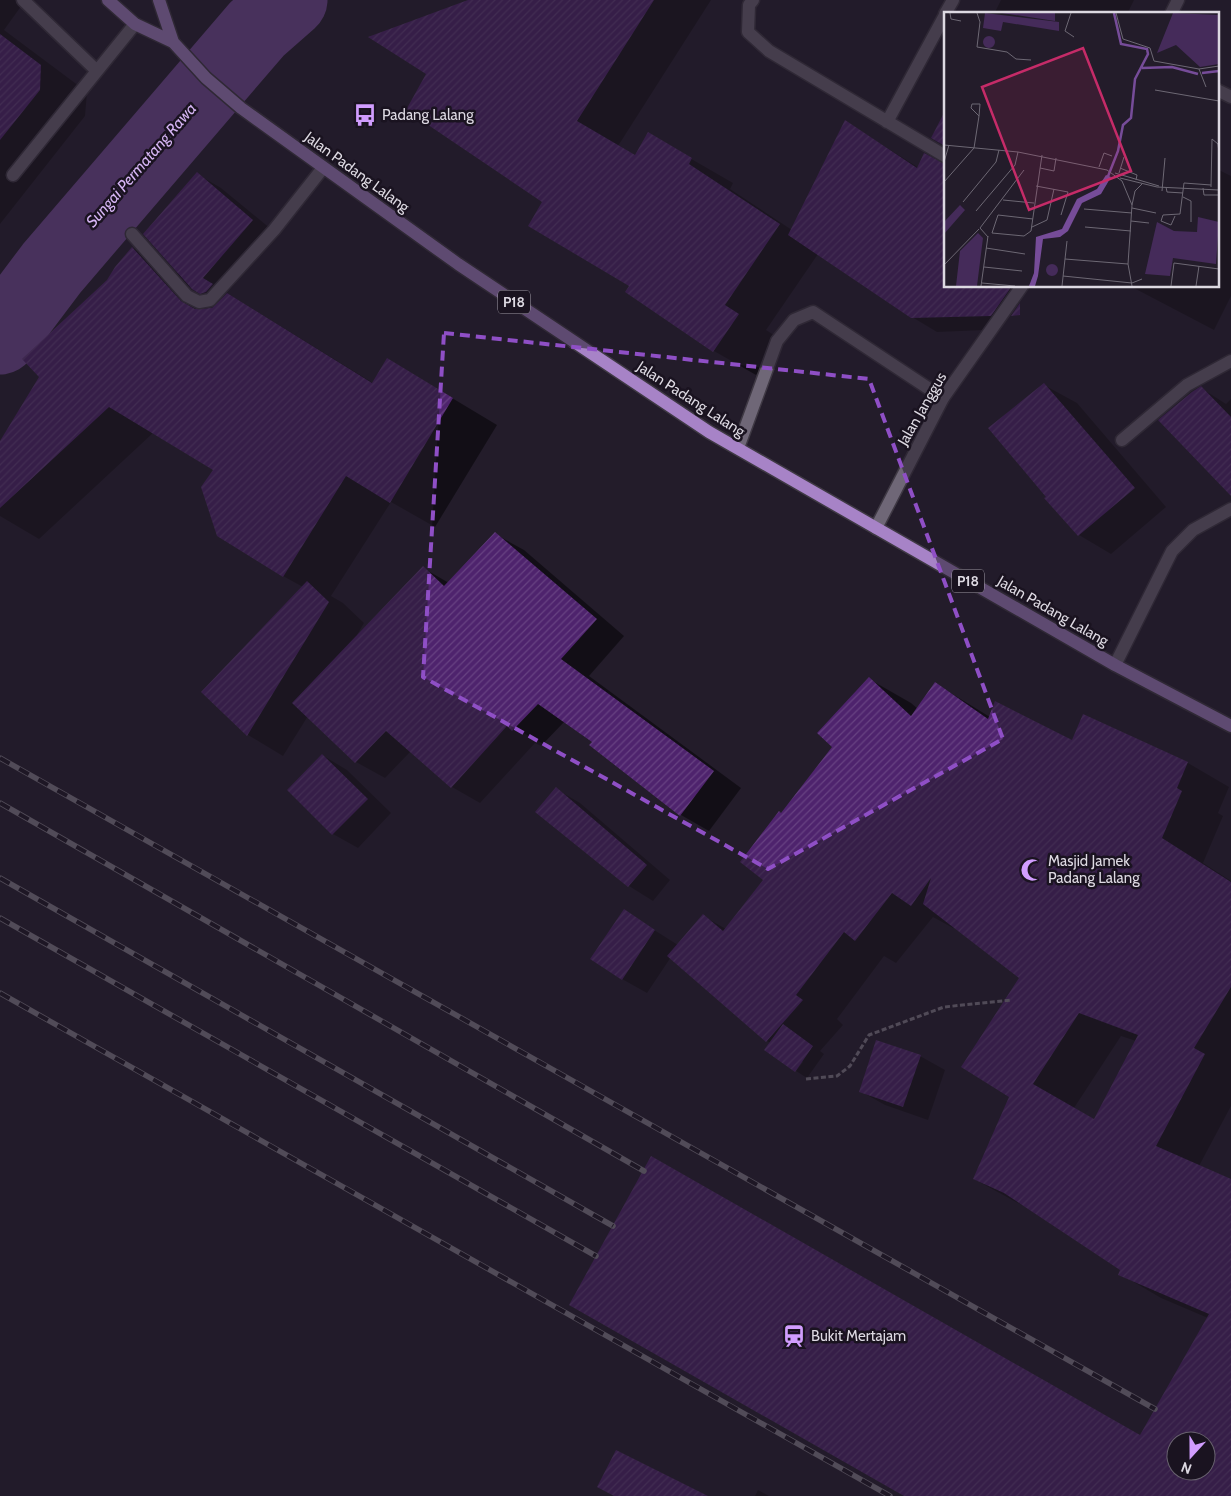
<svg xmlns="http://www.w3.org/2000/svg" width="1231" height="1496" font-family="Cabin,sans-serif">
  <defs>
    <pattern id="water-ripples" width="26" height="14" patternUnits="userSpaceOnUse" patternTransform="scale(1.25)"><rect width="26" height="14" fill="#764c99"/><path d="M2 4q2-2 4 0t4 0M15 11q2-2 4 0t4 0" fill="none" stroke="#8965a7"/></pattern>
    <pattern id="building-hatch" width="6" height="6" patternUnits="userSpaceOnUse" patternTransform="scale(1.25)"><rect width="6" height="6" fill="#4e236d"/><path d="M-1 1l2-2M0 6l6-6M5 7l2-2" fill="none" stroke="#674282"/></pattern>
  </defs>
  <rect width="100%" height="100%" fill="#231c2a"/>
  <path fill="url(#water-ripples)" d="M255,0H324L297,25L272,61L230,21Z"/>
  <path fill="#0007" fill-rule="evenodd" d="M0,0H15L22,5L4,30L87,92L85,116L0,224Z
    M472,0H711L618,146L635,157L648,134L733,183L730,189L792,230L846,122L919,168L945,286H1016L985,330L937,332L912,317L818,254L766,330L780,339L756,375L714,351L627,292L631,285L544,202Z
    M1001,0H1134L1127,14H994Z
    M1217,169L1231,176V296L1214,330L1130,286H1217Z
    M197,174L221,188L277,234L227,293L373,383L432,386L497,425L435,527L391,502L331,596L343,603L364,623L357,635L423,568L449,583L495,534L524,550L624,636L589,676L741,788L709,831L681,815L593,742L565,721L541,746L535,743L480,803L452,787L411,751L385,778L356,762L308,716L283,756L248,735L203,692L303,587L283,576L214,470L153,433L39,539L0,516V443L108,280L133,248L182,276ZM188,286L219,303L213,309H209Z
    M1044,385L1077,403L1166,507L1111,554L1079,535Z
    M1201,388L1226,404L1231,399V489Z
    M869,679L911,703L918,709L936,684L990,717L1073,741L1084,716L1188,763L1229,787L1218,813L1223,816L1203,863L1231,881V1106L1199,1166L1231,1181V1496H906L1140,1437L1208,1318L1161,1298L1120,1274L1122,1270L1030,1209L1016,1202L974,1179L1010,1097L1020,977L954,927L953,928L933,917L896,963L884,956L837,1019L843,1025L820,1051L824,1054L807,1078L796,1071L803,1062L801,1060L767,1041L671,957L647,993L622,979L624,911L678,945L703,916L726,929L765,879L781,814L833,747ZM1121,1036L1136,1041L1094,1120L1074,1108ZM1176,1441H1206V1471H1176Z
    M322,755L347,770L391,813L358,848L333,834Z
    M556,789L580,803L670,880L653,901L629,886L537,812Z
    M920,1056L945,1070L928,1120L885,1105L860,1091Z
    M758,1490L769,1496H755Z"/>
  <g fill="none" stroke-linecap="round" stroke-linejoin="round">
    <path stroke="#764c99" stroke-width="75" d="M0,337L52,268L257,29L290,0"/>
  </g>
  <path fill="url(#building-hatch)" fill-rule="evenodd" d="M468,0H654L577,121L635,155L648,132L692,158L689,164L780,224L725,305L739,314L713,352L625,292L629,286L528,226L542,202L406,110L426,74L368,37Z
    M0,34L41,65L40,90L0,140Z
    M945,111V146L931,138Z
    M845,120L917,168L924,153L945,164V286H1012L991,316L911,318L788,235Z
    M197,172L253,220L203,278L213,284L206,292L200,294L192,289L143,234Z
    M132,247L181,301L195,309L212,308L227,293L372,383L387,358L453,398L390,503L346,476L283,577L217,536L201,487L213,470L109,407L0,508V441L39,377L22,359L107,280L115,267Z
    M1020,303V315L1011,316Z
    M1044,383L1135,488L1078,536L1044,498L1046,497L988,428Z
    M1201,386L1231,417V496L1158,420L1192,392Z
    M495,532L597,619L561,659L714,771L680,816L589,745L592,742L538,704L512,731L507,726L451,788L386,731L355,763L292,703L423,566L444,586Z
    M307,581L329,602L247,736L201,692Z
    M869,677L911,716L935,682L988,719L995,701L1072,740L1083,714L1188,762L1177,788L1182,791L1162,838L1231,882V987L1194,1048L1205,1054L1156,1146L1231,1179V1496H904L569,1305L651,1156L1140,1435L1209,1314L1118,1275L1120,1270L1004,1193L973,1179L1009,1097L961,1067L1019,978L923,904L931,878L911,906L892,893L855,941L844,932L796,995L803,1000L766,1042L667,956L703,914L723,931L763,880L740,862L779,811L781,813L832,747L817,733ZM1079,1013L1138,1035L1094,1119L1033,1084ZM1176,1441H1206V1471H1176Z
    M322,754L368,799L332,835L287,790Z
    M556,787L647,865L628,887L535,812Z
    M624,909L655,930L622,980L590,959Z
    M783,1024L813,1046L795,1072L764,1050Z
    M876,1040L921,1055L903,1107L859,1092Z
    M616,1450L708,1496H614L597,1487Z"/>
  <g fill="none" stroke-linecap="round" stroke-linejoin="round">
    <defs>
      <path id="service" d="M23,0L97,71
        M753,0L749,5L748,32L769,51L945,156
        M945,14L953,0
        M887,122L945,15
        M13,175L135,24
        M132,234L187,296L199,302L210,300L274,230L323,168
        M1122,440L1187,385L1231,361
        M738,448L777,341L794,320L813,312L943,398
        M1115,665L1172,551L1193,530L1231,509"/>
      <path id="minor" d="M1171,14L1178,0
        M1217,90L1231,97
        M876,528L943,398L1022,286"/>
      <path id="primary" d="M108,0L135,24L173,42
        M159,0L173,42L206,78L241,108L458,264L709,432L1115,665L1231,726"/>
    </defs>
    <use href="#service" stroke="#3f3944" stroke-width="15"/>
    <use href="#minor" stroke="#3f3944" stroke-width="15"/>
    <use href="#primary" stroke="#3f3944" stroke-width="15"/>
    <path stroke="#88838e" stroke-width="3" stroke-dasharray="5 2.5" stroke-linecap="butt" d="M806,1079L837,1076L850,1066L869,1035L944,1007L1012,1000"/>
    <use href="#service" stroke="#6f6777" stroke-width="12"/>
    <use href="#minor" stroke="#6f6777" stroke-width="12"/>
    <use href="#primary" stroke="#a783c7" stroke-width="12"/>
    <defs>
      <path id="rail" d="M0,758L1155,1409
        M0,803L644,1171
        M0,878L613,1226
        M0,918L596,1256
        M0,993L890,1496"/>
    </defs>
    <use href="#rail" stroke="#8a8590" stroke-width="5.5"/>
    <use href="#rail" stroke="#1a1320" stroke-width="4" stroke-dasharray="11" stroke-linecap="butt"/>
  </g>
  <path d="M0 0H1231V1496H0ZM444,333L869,379L1003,739L768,869L423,677Z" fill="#231c2a" fill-opacity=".55" fill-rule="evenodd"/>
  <path fill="none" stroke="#8f4fc6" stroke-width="4" stroke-dasharray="10 6" stroke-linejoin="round" d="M444,333L869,379L1003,739L768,869L423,677Z"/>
  <defs>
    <symbol id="bus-bare" viewBox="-9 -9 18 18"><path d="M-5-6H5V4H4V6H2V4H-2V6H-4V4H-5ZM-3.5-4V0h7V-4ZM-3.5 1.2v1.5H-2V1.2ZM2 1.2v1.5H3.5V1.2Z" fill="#d19dfe" stroke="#1a1320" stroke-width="2.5" paint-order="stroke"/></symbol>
    <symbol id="mosque-bare" viewBox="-9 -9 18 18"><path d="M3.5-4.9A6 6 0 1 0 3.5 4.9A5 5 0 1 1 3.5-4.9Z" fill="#d19dfe" stroke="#1a1320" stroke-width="2.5" paint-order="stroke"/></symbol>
    <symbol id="station-bare" viewBox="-9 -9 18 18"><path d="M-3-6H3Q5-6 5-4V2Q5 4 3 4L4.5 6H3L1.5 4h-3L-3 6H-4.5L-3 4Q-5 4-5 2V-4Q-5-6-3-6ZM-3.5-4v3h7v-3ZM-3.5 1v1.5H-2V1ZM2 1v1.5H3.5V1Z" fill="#d19dfe" stroke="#1a1320" stroke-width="2.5" paint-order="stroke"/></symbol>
  </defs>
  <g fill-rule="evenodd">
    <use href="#bus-bare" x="349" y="99" width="32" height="32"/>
    <use href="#mosque-bare" x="1016" y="854" width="32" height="32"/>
    <use href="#station-bare" x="778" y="1320" width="32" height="32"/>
  </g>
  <g text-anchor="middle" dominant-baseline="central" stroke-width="5" stroke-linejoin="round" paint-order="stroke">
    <g fill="#1a1320" stroke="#a29ea8" stroke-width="1">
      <rect x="498" y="290.5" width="32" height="23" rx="4"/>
      <rect x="952" y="569.5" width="32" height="23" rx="4"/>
    </g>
    <g font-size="14" font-weight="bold" fill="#ddd9e2">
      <text x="514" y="302">P18</text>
      <text x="968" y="581">P18</text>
    </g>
    <g font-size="15" fill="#ddd9e2" stroke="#1a1320" text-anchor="start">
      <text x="382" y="115">Padang Lalang</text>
      <text x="1048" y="861">Masjid Jamek<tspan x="1048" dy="17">Padang Lalang</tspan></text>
      <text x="811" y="1336">Bukit Mertajam</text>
    </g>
    <g font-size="15" fill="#ddd9e2" stroke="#1a1320">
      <text transform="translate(357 172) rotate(36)">Jalan Padang Lalang</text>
      <text transform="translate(691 399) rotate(33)">Jalan Padang Lalang</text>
      <text transform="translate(922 409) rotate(-60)">Jalan Janggus</text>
      <text transform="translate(1053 611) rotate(30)">Jalan Padang Lalang</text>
    </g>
    <g font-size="16" font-style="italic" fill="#d5b4f3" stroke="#1a1320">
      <text transform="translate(141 165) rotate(-49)">Sungai Permatang Rawa</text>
    </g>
  </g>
  <g transform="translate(944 12)">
    <rect width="275" height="275" fill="#231c2a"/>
    <path d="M41,1L115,10V19L59,10L57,19L39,16ZM229,1L275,3V52L256,55L232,33L213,41ZM39 30a6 6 0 1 1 12 0a6 6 0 1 1-12 0ZM16,193L21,198L0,222V210ZM254,205L275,210L272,252L229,246L226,264L201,262L213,210L230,219L253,220Z" fill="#452b5a"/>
    <path d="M58,1H111V9Z" fill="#452b5a"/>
    <path d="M34,221L39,226L33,274H12L16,239ZM102 258a6 6 0 1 1 12 0a6 6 0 1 1-12 0Z" fill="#452b5a"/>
    <path d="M162,163L167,165L157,182L138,191L124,219L116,225L99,227L94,264L91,274H85L90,261L92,225L118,217L133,187L153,177Z" fill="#764c99"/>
    <path fill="none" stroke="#764c99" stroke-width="2.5" d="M198,56L228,55L254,62M258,61L275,59M161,172L174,139L179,113L187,106L191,67L204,42L203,37L177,32L170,1"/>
    <path fill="none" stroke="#6d6874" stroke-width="1" d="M6,1L7,7L17,9M33,1L36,10L33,35L63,40L72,47L87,48M127,1L121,19L130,25M172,1L179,27L206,36L210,49L255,57L275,54M255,57L262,75M211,78L275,89M28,92H36L35,104L27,96ZM0,100V119M268,127L274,132L275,141M0,133L74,140L163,158L178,169L188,193M0,150L5,133M155,155L160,141L168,144M96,156L110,159L112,146M176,156L193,163L192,168M171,161L215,174M175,161L180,145M176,166L213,175L275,178M0,170L30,136L35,104M92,174L124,180L117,203M222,175L223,180L239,181M267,175L268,127M259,176L260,183H275M218,179L221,146M239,185L247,189V210M59,188L90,191M19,190L52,150L55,138M188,196L212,201M140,197L188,201M32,199L71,153L74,140M231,204L227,213L217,209L219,203L236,202L240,171L267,173M187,209L205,211M88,215L103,208L110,177M141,215L187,219M48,221L80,224L87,219L98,143M48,221L54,203L89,207M44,225L36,216L80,158M42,236L81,242M121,247L123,229M0,253L35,217M40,255L78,259M119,264L188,271L198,267M38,271L71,274M37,274L44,224M118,274L121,247L184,252M188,274L184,252L188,193L191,179L198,172M227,274L230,251L275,257M252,274L255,254"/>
    <path fill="#c52b68" fill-opacity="0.15" stroke="#c52b68" stroke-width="2.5" d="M139,36L187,159L85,198L38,75Z"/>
    <rect width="275" height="275" fill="none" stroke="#ddd9e2" stroke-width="2.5"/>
  </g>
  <g transform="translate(1191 1456) rotate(201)"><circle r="24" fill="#1a1320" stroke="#68626e"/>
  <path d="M0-4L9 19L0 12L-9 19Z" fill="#d19dfe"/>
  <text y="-8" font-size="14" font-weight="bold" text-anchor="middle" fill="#ddd9e2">N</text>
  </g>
</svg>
